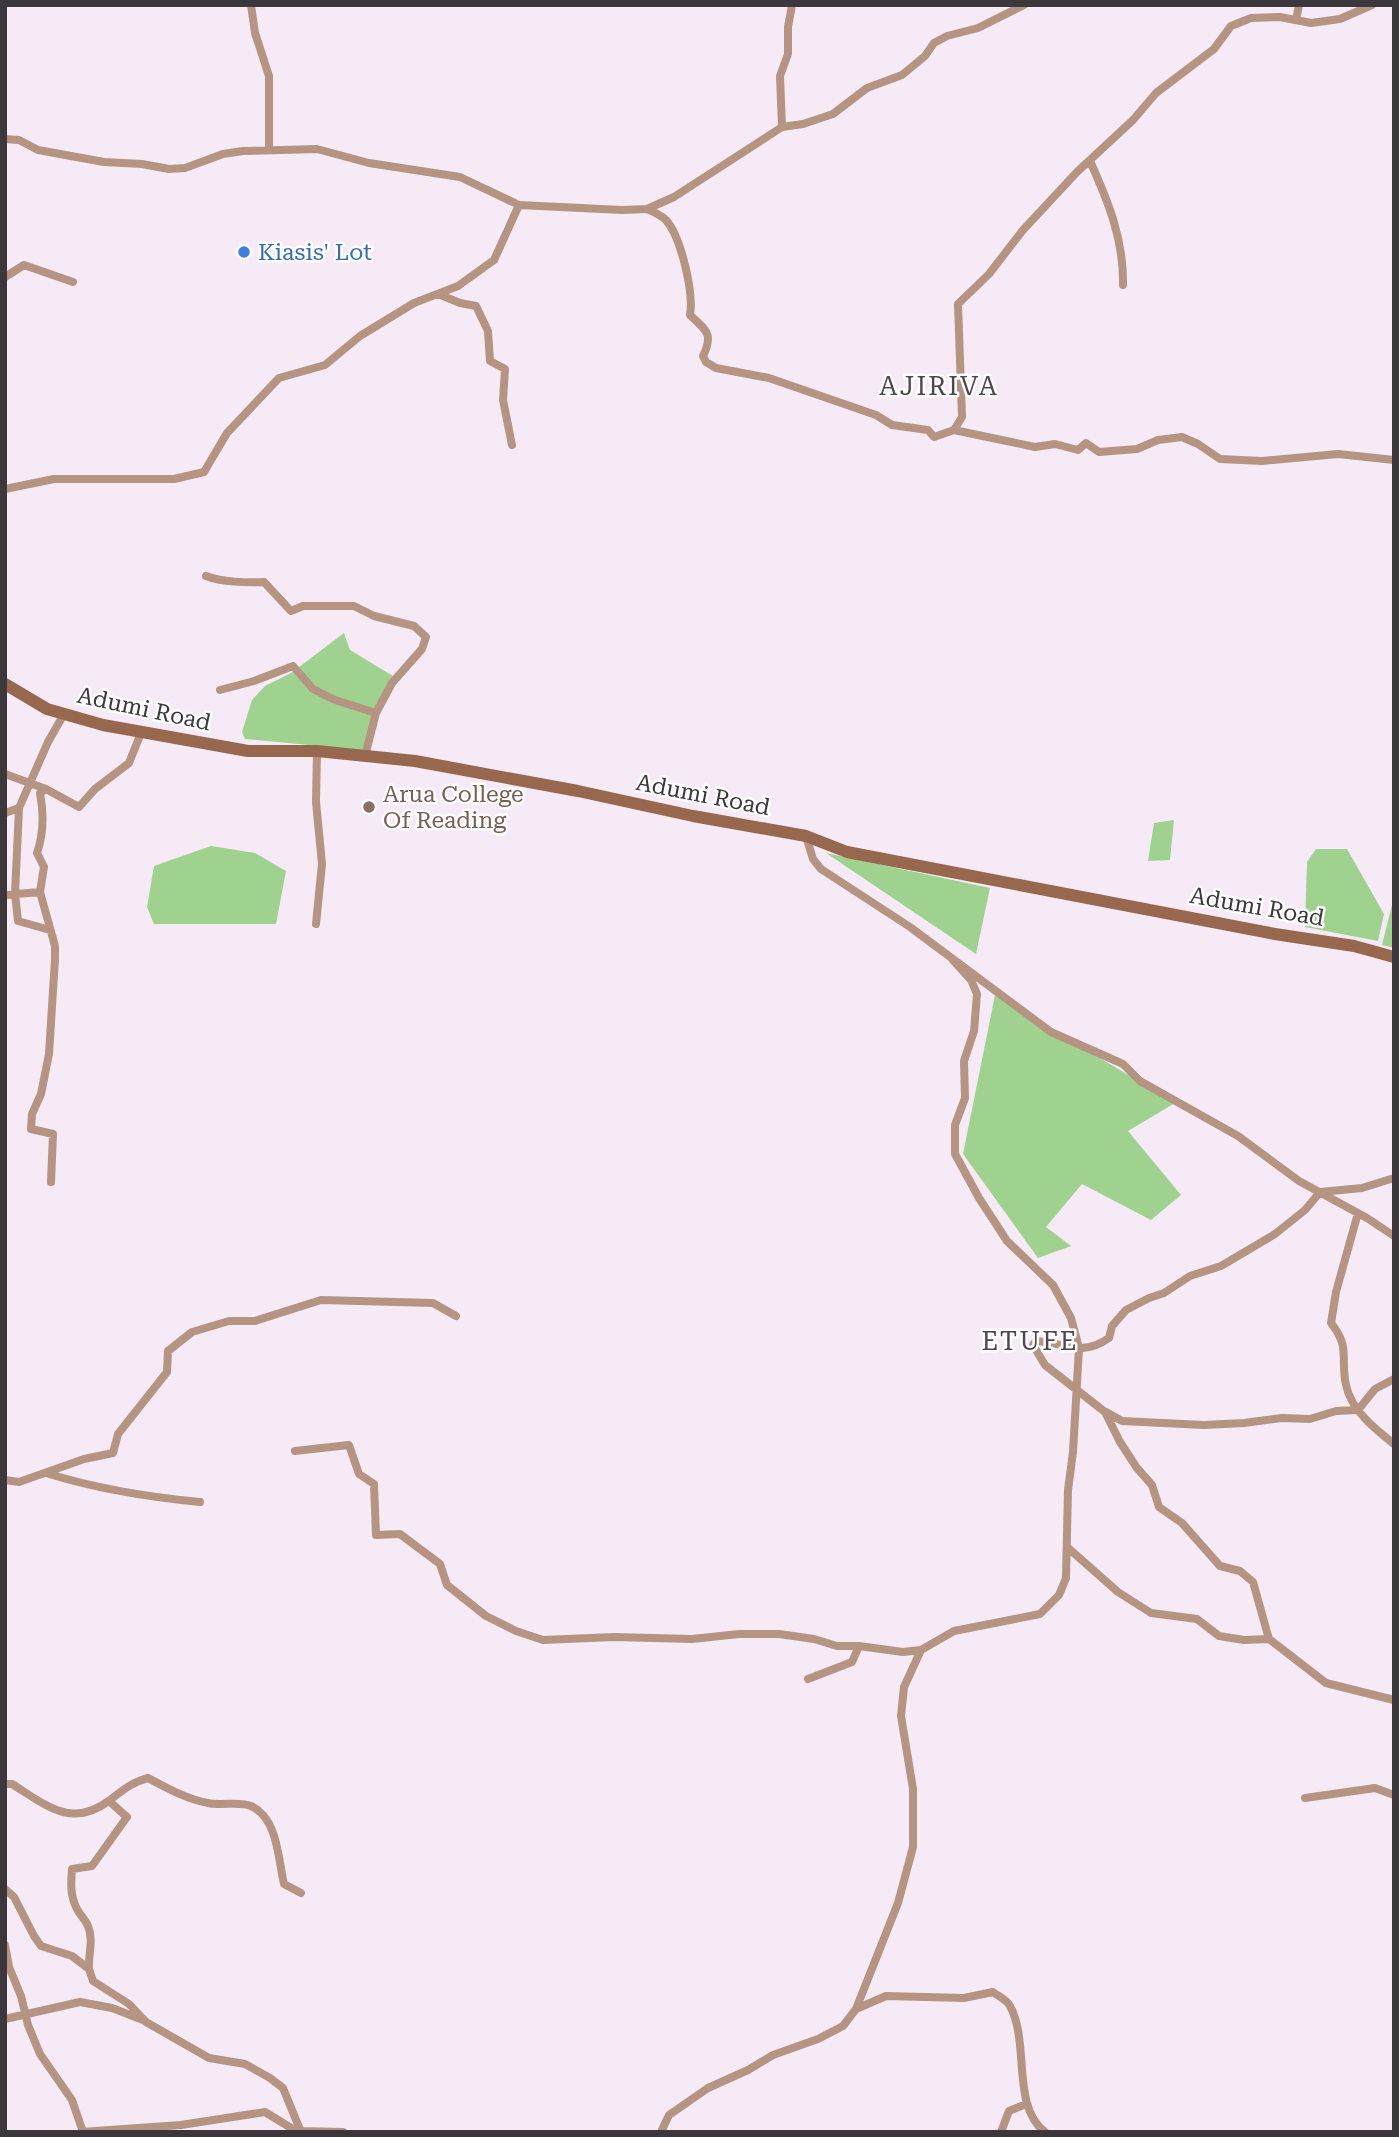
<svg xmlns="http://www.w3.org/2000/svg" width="1399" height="2137" font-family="'Roboto Serif',serif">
  <rect width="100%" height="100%" fill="#f6eaf7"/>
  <path fill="#9fd28e" d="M344,633L350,650L393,676V685L376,704C376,721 378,741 361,750L245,739L242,732L252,700L265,686L291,673Z
    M1174,820L1170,860L1148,861L1154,823Z
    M211,846L255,853L286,871L276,924H154L147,907L154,866Z
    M1316,849H1347L1384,914L1378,941L1305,927L1307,862Z
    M826,853L990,888L976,954Z
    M1394,897V948L1382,945Z
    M995,995L1175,1103L1128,1131L1181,1195L1151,1220L1082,1184L1046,1227L1071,1246L1038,1258L963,1154Z"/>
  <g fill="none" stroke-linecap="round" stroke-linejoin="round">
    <path stroke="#b59482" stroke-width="8" d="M251,5L255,33L269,76V149
      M1296,20L1299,5
      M782,127L780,76L788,54V27L792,5
      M5,139L19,140L38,150L104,162L142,164L169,169L185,168L223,154L243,151L317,149L369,163L460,177L519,205L622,210L647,209L674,197L782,127L803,124L833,114L867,88L902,75L925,56L934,43L947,36L978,28L1024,5
      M1090,161C1108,201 1124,240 1123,285
      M647,209C653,212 661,215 666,220C681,237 694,293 690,315C706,330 714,334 703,356L706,362L716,368L769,378L876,415L892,425L928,430L934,437L954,430L1035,447L1055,444L1078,450L1086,443L1099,452L1137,449L1158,440L1182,437L1198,444L1220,459L1262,461L1338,454L1394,460
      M5,277L24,265L73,282
      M438,294L460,303L476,306L488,331L490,361L505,369L503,400L512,445
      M954,430L962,417L958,304L989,274L1023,230L1077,172L1133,120L1156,93L1214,49L1231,26L1251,18L1280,17L1311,23L1340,19L1372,5
      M5,489L54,479H174L204,472L227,433L279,378L325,365L360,336L414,303L458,286L494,260L519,205
      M206,576C221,582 248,583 264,582L291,611L303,606H354L374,616L414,626L426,637L422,649L392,683L376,713L365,756
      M220,690L254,681L293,666L313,689L335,700L376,713
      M5,774L46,789
      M5,813L19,808
      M806,836L813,859L821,869L910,927L1051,1032L1123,1064L1140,1081L1238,1136L1299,1181L1367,1218L1394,1236
      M5,895L40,892
      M316,924L322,864L316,802L317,751
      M50,930L18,921L15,894L19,808L48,742L64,714
      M51,1182L53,1134L31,1129L32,1114L41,1094L49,1054L55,959V946L40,892L44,867L37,853C44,833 44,814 40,793L46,789L79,807L95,789L129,763L141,733
      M1358,1213L1336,1292L1331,1323C1351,1348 1340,1358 1346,1385C1351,1410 1375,1429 1394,1444
      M1106,1412L1122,1421L1204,1425L1244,1423L1282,1418L1310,1419L1336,1411L1358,1410L1375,1389L1394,1379
      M295,1451L349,1445L359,1474L374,1484L376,1535L400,1534L440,1564L447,1585L486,1616L516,1631L543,1640L614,1637L692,1639L739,1634H779L814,1639L837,1646H859
      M46,1473C97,1489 147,1497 200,1502
      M5,1480L19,1482L84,1459L113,1453L118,1434L167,1372L168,1351L192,1332L229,1321H255L321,1300L433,1303L456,1316
      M1067,1547L1118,1592L1151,1613L1197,1619L1219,1636L1244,1640L1269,1639L1326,1683L1394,1700
      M1269,1639L1253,1582L1240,1571L1220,1566L1182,1523L1159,1507L1152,1485L1137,1468L1120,1442L1105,1412L1045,1365L1033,1345L1036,1341C1066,1343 1082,1357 1109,1338L1112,1326L1126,1310L1149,1298L1164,1293L1190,1276L1221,1266L1275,1234L1305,1210L1320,1192L1362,1188L1394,1178
      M808,1679L852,1662L859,1646L903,1652L921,1650
      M5,1784H12C47,1806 72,1829 110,1800C123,1790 132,1782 148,1778C167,1788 186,1799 208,1803C221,1806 239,1801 251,1806C278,1818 278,1859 284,1884L301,1893
      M1305,1798L1375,1788L1394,1795
      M5,1889L14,1897L34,1936L41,1946L72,1956L89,1969L93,1981L129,2004L146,2022L209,2058L245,2064L270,2078L283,2088L301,2132
      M5,1945L9,1967L21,1996L28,2025L40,2054L72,2100L83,2132
      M89,1969C88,1954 94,1941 88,1926C85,1919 79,1914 76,1907C70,1894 71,1882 72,1869L92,1866L127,1817L109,1801
      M856,2009L898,1903L913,1847V1789L901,1716L904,1687L921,1650L954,1631L1040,1614L1059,1595L1066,1578L1068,1490L1073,1452L1079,1348L1071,1318L1053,1285L1007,1241L979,1198L955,1154V1125L965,1098L964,1061L974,1031L977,994L971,980L953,960
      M5,2019L80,2002L112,2008L143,2020
      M81,2132L181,2125L265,2112L291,2128L302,2131L343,2132
      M661,2132L669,2115L708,2088L748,2070L773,2055L818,2039L843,2026L856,2009L886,1996L964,1998L993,1992C998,1996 1007,2000 1010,2006C1030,2042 1011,2106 1045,2132
      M1001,2132L1009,2111L1026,2104"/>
    <path stroke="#97684e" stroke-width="12" d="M5,684L47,709L103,725L248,751H317L415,761L578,791L693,816L806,836L847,852L1275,934L1354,946L1394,957"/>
  </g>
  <circle fill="#3f7fe0" stroke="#fff" stroke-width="2.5" cx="244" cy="252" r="7"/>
  <circle fill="#8d6e63" stroke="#fff" stroke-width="2.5" cx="369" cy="807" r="7"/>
  <g text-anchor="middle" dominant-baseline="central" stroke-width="5" stroke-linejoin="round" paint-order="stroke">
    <g font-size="23" fill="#366cbe" stroke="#fff" text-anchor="start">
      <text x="258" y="252">Kiasis' Lot</text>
    </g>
    <g font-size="23" fill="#3c373c" stroke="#fff">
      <text transform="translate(144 709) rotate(12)">Adumi Road</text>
      <text transform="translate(703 795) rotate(11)">Adumi Road</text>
      <text transform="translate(1257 907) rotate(10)">Adumi Road</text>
    </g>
    <g font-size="23" fill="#785e54" stroke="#fff" text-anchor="start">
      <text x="383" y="794">Arua College<tspan x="383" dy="26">Of Reading</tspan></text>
    </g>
    <g font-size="26" letter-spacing="2" fill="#4f4550" stroke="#fff">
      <text x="939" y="386">AJIRIVA</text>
      <text x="1030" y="1341">ETUFE</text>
    </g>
  </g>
  <rect width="1399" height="2137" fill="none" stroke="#3c373c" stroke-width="14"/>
</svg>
